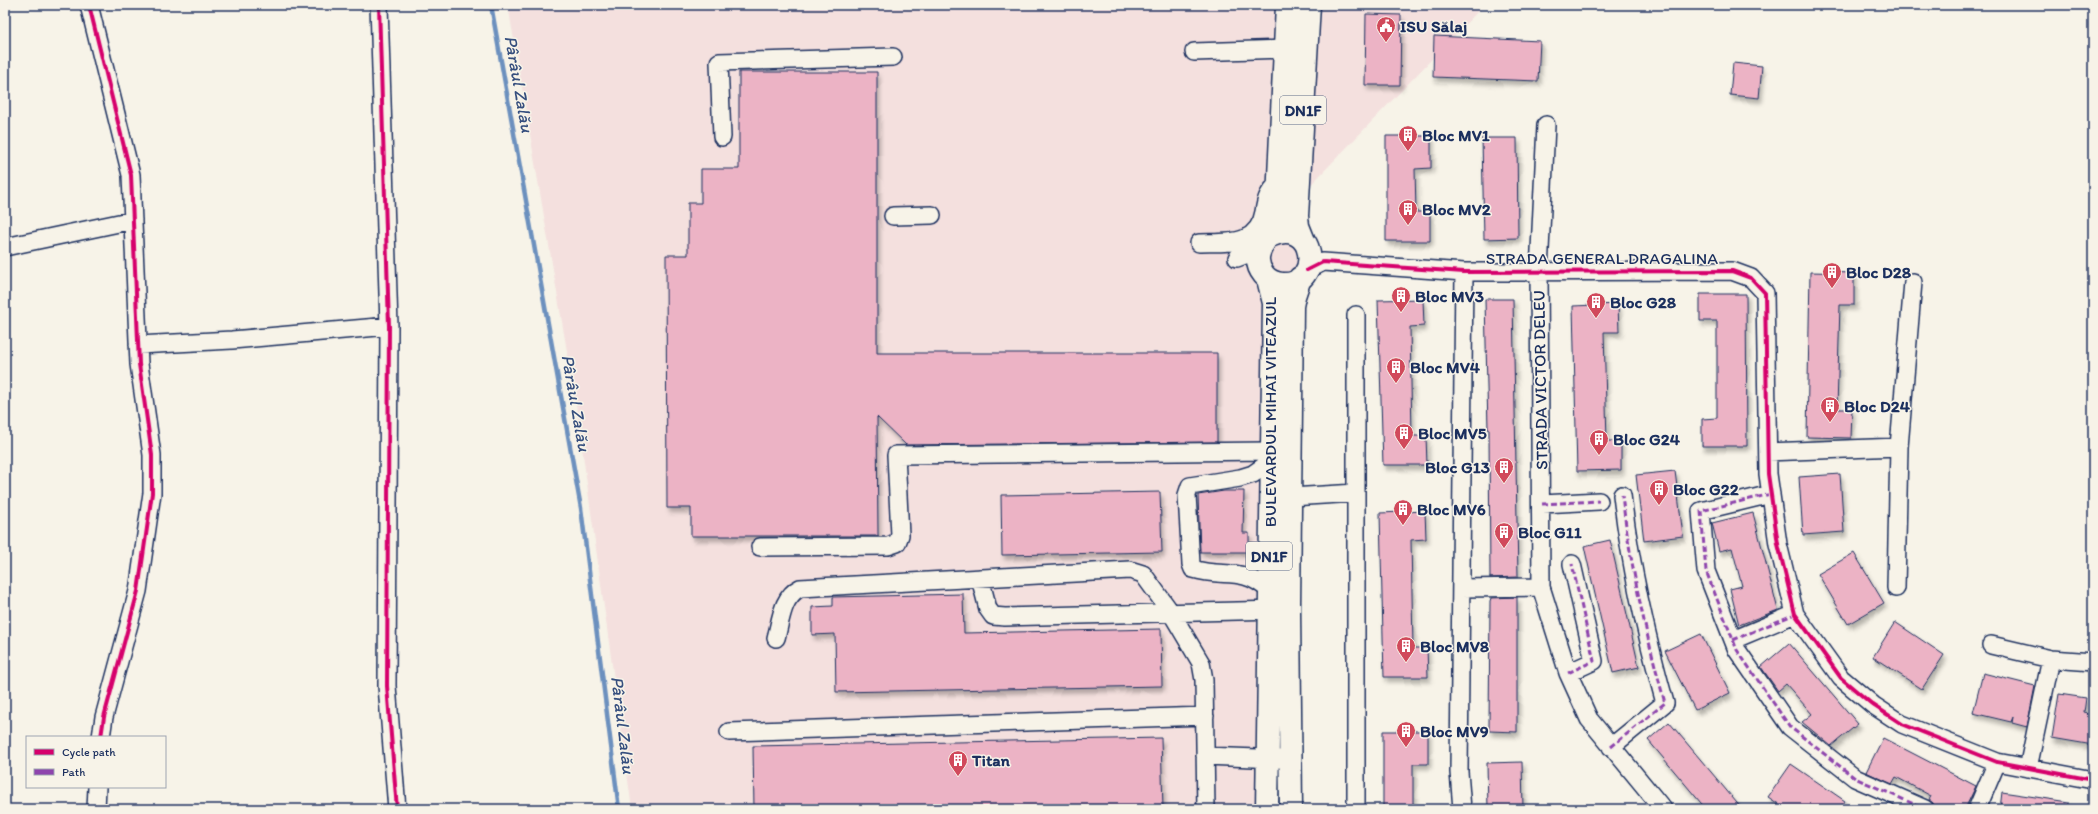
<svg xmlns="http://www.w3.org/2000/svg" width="2098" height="814" font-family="Itim,sans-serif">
  <defs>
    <filter id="shadow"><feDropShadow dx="2.5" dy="4.5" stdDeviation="2" flood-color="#0004"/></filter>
  </defs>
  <rect width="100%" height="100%" fill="#f7f3e8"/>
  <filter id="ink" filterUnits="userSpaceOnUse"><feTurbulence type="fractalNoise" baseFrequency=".025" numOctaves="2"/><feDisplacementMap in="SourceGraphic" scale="8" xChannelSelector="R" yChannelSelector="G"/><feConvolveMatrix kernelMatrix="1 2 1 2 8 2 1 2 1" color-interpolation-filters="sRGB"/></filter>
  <g filter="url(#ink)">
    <path fill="#f4e0de" d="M508,5H1484L1299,197L1296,809H632L576,404Z"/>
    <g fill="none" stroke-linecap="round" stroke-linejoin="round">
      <path stroke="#6c90be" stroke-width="4.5" d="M491,5L581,508L619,809"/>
    </g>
    <path fill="#ecb3c5" stroke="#1b2f5e" filter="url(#shadow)" d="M1366,14L1401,15L1400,85H1365Z
      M1434,36L1540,41L1538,81L1433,77Z
      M1733,63L1762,66L1759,98L1730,95Z
      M739,72H877V353H1217V442L906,445L877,417L878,536H691V508H667L666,255H688V203H701V169H739Z
      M1386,136H1431V168L1415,169L1416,212H1430V241H1386Z
      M1482,138H1517L1518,238L1484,239Z
      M1810,272L1854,273V305H1840L1837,409H1852L1851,438L1807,437Z
      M1700,294H1746L1747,446H1702V419L1717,418V321H1700Z
      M1423,299L1424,326L1410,327L1412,436H1426L1427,465H1383L1378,300Z
      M1485,299H1513L1518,577L1490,578L1489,429H1488Z
      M1618,304L1619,332H1604L1607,441H1621V470L1577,471L1573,306Z
      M1675,471L1683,536L1644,541L1636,475Z
      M1840,474L1844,532L1803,535L1799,477Z
      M1224,491H1244L1243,533H1249V552H1200L1198,495Z
      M1160,492L1162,552L1002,555L1001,495Z
      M1425,511L1426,539L1411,540L1413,648H1427L1428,677H1384L1380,513Z
      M1753,513L1778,610L1739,625L1730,589L1742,586L1732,548L1719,551L1712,523Z
      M1610,540L1639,667L1613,673L1584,546Z
      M1854,553L1884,603L1848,624L1818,574Z
      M963,594L964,633L1161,629L1162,686L836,692L835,634L812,635V607L833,606V597Z
      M1517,597V732L1489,731L1490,601L1491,598Z
      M1895,622L1944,655L1922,689L1873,657Z
      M1701,634L1730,693L1695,710L1665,651Z
      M1789,643L1858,724L1831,746L1802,722L1812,714L1786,684L1778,691L1761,667Z
      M1983,673L2035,686L2027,727L2012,723L2013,717L2011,722L1973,713Z
      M2059,694L2086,698L2084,713L2093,715V745L2052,738Z
      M1669,722L1711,772L1742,809H1706L1648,740Z
      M1383,731H1428V764H1413V809H1383Z
      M1161,738L1163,809H754L753,746Z
      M1883,738L1976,786L1965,809H1935L1933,803L1929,800L1931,796L1896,777L1892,784L1866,772Z
      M1522,762L1523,809H1488L1487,763Z
      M1791,764L1845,801L1840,809H1786L1768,797Z
      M2002,792L2069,802V809H2000Z"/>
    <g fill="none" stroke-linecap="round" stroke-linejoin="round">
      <defs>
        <path id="minor" d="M89,5L131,175L139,364L152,455V493L138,591L104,717L101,737
          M379,5L389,326L387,686L397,809
          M1194,52L1285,49
          M1546,125L1539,271L1541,587L1568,673L1589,719L1663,809
          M722,137L719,62L893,57
          M893,216L932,215
          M1199,243C1226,242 1258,247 1264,212C1266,199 1268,192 1279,183
          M5,247L133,220
          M1237,258L1250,253L1261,245
          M1307,270L1323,262L1464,272L1732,271L1751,278L1765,293L1768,474L1778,544L1795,614L1841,678L1873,705L1902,724L1997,762L2093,780
          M1356,315V809
          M138,345L232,340L389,326
          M1768,452L1899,447
          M1771,494L1701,511L1706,571L1737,650L1790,727L1855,778L1925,809
          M1291,497L1356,493
          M1542,504L1599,501
          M760,547L888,546L897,543L900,535L896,455L1270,451
          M980,578L988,609L993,616L1005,617L1281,610
          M1461,588L1541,587
          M1896,588L1899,447L1913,282
          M1269,590C1240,565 1225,579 1193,569L1191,564L1187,495L1190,486L1240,478L1253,474L1270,462
          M776,638C781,620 782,597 800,588L1130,570L1143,574L1172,614L1201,663L1204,680L1206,809
          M1733,640L1795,614
          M1991,645L2051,659L2028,768
          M2051,659L2093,662
          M1568,673L1594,661L1572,564
          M729,732L1205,716
          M1611,747L1665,703C1646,635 1630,565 1622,495
          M1205,756L1280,759
          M96,809L97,787
          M1462,809L1459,772L1464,272
          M1977,809L1997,762"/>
        <path id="major" d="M1270,236C1316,215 1324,287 1282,284C1275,283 1268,280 1264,275C1247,254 1270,238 1277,220L1287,5
          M1304,241L1298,226L1297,216L1309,5
          M1267,809L1274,303L1268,279
          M1291,809L1289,609L1292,306L1294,296L1300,278"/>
      </defs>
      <use href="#minor" stroke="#1b2f5e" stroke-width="20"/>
      <use href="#major" stroke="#1b2f5e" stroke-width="25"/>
      <use href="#minor" stroke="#f7f3e8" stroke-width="17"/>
      <use href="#major" stroke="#f7f3e8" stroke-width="22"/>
      <path stroke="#8e44ad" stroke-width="3" stroke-dasharray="6 3" stroke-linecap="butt" d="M1771,494L1701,511L1706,571L1737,650L1790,727L1855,778L1925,809
        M1542,504L1599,501
        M1733,640L1795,614
        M1568,673L1594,661L1572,564
        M1611,747L1665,703C1646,635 1630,565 1622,495"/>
      <defs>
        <path id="cycleway" d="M89,5L131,175L139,364L152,455V493L138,591L104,717L101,737
          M379,5L389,326L387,686L397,809
          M1307,270L1323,262L1464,272L1732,271L1751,278L1765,293L1768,474L1778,544L1795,614L1841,678L1873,705L1902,724L1997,762L2093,780"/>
      </defs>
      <use href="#cycleway" stroke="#f7f3e8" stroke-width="6"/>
      <use href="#cycleway" stroke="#d6006c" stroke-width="4"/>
    </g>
  </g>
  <defs>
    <symbol id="civic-pin" viewBox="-11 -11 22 30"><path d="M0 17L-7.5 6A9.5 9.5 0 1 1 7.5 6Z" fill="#d1495b" stroke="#f7f3e8"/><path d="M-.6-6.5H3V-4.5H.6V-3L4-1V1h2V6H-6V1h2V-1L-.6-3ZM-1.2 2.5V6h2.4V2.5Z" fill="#fff"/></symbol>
    <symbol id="building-pin" viewBox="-11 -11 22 30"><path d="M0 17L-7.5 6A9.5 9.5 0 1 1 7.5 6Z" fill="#d1495b" stroke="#f7f3e8"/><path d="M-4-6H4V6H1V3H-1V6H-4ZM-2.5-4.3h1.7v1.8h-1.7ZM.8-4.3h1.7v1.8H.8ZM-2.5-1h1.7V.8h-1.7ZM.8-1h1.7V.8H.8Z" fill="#fff"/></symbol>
  </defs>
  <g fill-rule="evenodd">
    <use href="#civic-pin" x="1375" y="15" width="22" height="30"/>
    <use href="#building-pin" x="1397" y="124" width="22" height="30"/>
    <use href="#building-pin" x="1397" y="198" width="22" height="30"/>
    <use href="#building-pin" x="1821" y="261" width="22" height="30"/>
    <use href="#building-pin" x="1390" y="285" width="22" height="30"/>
    <use href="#building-pin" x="1585" y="291" width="22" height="30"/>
    <use href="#building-pin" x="1385" y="356" width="22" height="30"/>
    <use href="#building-pin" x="1819" y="395" width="22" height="30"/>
    <use href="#building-pin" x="1393" y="422" width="22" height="30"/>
    <use href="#building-pin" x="1588" y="428" width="22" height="30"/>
    <use href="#building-pin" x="1493" y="456" width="22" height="30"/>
    <use href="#building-pin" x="1648" y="478" width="22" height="30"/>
    <use href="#building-pin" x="1392" y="498" width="22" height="30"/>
    <use href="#building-pin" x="1493" y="521" width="22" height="30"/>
    <use href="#building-pin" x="1395" y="635" width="22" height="30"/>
    <use href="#building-pin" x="1395" y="720" width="22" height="30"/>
    <use href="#building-pin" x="947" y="749" width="22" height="30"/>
  </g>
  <g text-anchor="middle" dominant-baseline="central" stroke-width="3" stroke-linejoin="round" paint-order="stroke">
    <g fill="#f7f3e8" stroke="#5d6a87" stroke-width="1">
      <rect x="1280" y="96" width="46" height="28" rx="3"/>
      <rect x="1246" y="542" width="46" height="28" rx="3"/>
    </g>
    <g font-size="16" font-weight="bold" fill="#1b2f5e">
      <text x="1303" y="110">DN1F</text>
      <text x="1269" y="556">DN1F</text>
    </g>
    <g font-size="17" font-weight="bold" fill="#1b2f5e" stroke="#f7f3e8" text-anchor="start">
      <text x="1400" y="26">ISU Sălaj</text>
      <text x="1422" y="135">Bloc MV1</text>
      <text x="1422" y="209">Bloc MV2</text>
      <text x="1846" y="272">Bloc D28</text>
      <text x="1415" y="296">Bloc MV3</text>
      <text x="1610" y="302">Bloc G28</text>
      <text x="1410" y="367">Bloc MV4</text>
      <text x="1844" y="406">Bloc D24</text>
      <text x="1418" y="433">Bloc MV5</text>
      <text x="1613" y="439">Bloc G24</text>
      <text x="1490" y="467" text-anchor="end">Bloc G13</text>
      <text x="1673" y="489">Bloc G22</text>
      <text x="1417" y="509">Bloc MV6</text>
      <text x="1518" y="532">Bloc G11</text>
      <text x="1420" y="646">Bloc MV8</text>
      <text x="1420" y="731">Bloc MV9</text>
      <text x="972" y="760">Titan</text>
    </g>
    <g font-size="17" fill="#1b2f5e" stroke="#f7f3e8">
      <text x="1602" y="258">STRADA GENERAL DRAGALINA</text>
      <text transform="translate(1540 380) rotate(-91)">STRADA VICTOR DELEU</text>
      <text transform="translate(1270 412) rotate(-90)">BULEVARDUL MIHAI VITEAZUL</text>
    </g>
    <g font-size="18" font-style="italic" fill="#364f7e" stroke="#f7f3e8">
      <text transform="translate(519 84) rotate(80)">Pârâul Zalău</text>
      <text transform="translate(576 403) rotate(80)">Pârâul Zalău</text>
      <text transform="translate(623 725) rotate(83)">Pârâul Zalău</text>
    </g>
  </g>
  <rect width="2098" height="814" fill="none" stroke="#f7f3e8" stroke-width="20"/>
  <rect x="10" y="10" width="2078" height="794" fill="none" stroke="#1b2f5e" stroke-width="1.5" filter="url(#ink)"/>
  <rect x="26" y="736" width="140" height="52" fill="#f7f3e8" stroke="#9fa5b1"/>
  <rect x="34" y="749" width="20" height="6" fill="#d6006c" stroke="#9fa5b1"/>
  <text x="62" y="756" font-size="12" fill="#1b2f5e">Cycle path</text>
  <rect x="34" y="769" width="20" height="6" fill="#8e44ad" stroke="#9fa5b1"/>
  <text x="62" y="776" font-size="12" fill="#1b2f5e">Path</text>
</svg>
